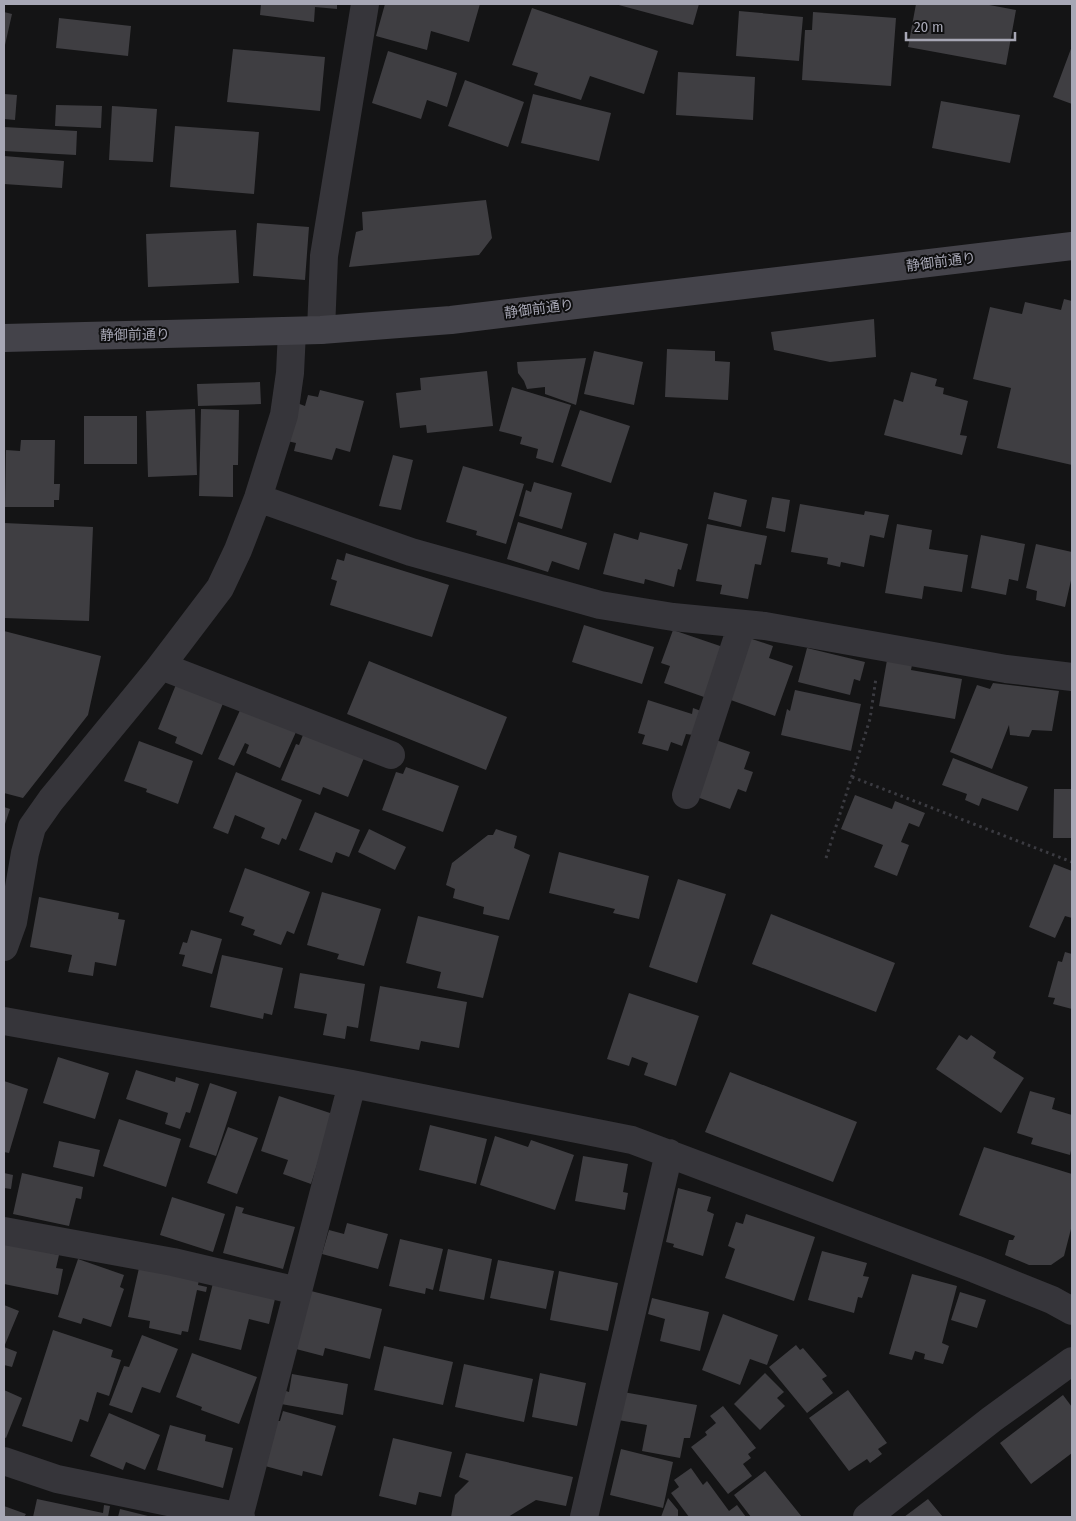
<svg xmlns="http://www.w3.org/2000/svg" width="1076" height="1521" font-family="'Fira Sans Condensed','Noto Sans JP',sans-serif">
  <rect width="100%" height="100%" fill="#141415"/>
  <path fill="#3f3e42" d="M261,4H337V9L315,7L314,22L260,15Z
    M385,4H480L469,42L431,31L427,50L376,36Z
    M615,4H699L693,25Z
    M916,4H984L1016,10L1006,65L908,47Z
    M532,8L658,51L644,94L590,76L581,100L534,85L538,73L512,65Z
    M739,11L803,17L799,61L736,56Z
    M4,12L12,14L5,45H4Z
    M813,12L896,18L891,86L802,80L805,30H812Z
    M59,18L131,26L128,56L56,48Z
    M1072,46V104L1053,97Z
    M233,49L325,57L320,111L227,102Z
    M388,51L457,73L447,107L427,100L421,119L372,103Z
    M678,72L755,77L753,120L676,115Z
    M465,80L524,102L508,147L448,126Z
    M4,94L17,95L15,120L4,119Z
    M533,94L611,113L599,161L521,143Z
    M941,101L1020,115L1010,163L932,148Z
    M56,105L102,106L101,128L55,126Z
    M112,106L157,109L153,162L109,160Z
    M175,126L259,132L254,194L170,187Z
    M4,127L77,131L76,155L4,151Z
    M4,156L64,161L62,188L4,184Z
    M486,200L492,238L479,255L349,267L356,232L363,230L362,212Z
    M257,223L309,227L305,280L253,276Z
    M236,230L239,283L148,287L146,234Z
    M1064,299L1072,301V465L997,448L1011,388L973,379L990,307L1022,314L1025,302L1061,310Z
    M874,319L876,357L830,362L774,350L771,332Z
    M667,349L715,351V361L730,362L728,400L665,397Z
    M594,351L643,362L634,405L584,394Z
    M586,358L576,405L545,394V387L527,389L524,381L518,373L517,362Z
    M487,371L493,426L427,433L426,425L400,428L396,393L421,390L420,378Z
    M911,372L937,379L935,386L944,388L943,394L968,401L960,435L967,436L962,455L884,435L894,399L903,402Z
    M260,382L261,404L198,406L197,384Z
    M512,387L571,405L553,463L536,458L538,449L520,444L522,437L499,431Z
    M320,390L364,401L350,452L336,448L332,460L294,451L296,443L287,441L297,403L305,406L308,395L318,397Z
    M195,409L197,475L148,477L146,411Z
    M201,409L239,410L238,465H233V497L199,496Z
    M580,410L630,426L611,483L561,466Z
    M84,416H137V464H84Z
    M21,440H55L54,484H60L59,500H54V507H5L6,450L20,451Z
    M393,455L413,460L401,510L379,506Z
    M463,466L524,484L506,544L476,535L477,531L446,522Z
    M534,482L572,493L562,529L519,516L526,490L531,492Z
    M714,492L747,500L741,527L708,519Z
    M772,497L790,500L785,532L766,528Z
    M800,504L864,515L865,511L889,515L884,538L870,535L864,567L841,562L840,567L827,564L828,558L791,552Z
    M518,522L587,543L579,570L552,561L548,572L507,559Z
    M4,523L93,527L89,621L4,618Z
    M707,524L767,536L761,565L755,564L748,599L720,594L722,585L696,581Z
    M897,524L932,530L929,549L968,555L962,592L924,586L922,599L885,593Z
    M640,532L688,544L681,570L678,569L674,587L645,579L644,584L603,574L614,533L638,540Z
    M981,535L1025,544L1018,581L1009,579L1006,595L971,588Z
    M1036,544L1072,552V576L1065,607L1036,600L1037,591L1026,588Z
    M346,553L449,585L432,637L330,605L337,581L331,579L337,559L344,561Z
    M584,625L654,647L642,684L572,662Z
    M673,630L726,648L704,697L664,683L670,666L661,663Z
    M4,631L101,656L88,715L23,798L4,793Z
    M749,638L773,646L769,658L793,666L775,716L728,699Z
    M807,648L865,662L860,681L854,679L850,695L798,682Z
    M887,660L912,665L911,670L962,679L955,719L879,706Z
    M369,661L507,717L486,770L347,714Z
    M177,682L224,701L202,755L175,743L177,737L158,729Z
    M993,683L1059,691L1052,731L1032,730L1029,737L1010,735L1009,725L992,769L950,752L977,685L990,689Z
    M795,690L861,704L851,751L781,735L787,709L790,711Z
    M648,700L692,714L693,708L701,711L693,735L686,734L682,746L671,742L668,751L642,744L645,735L638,733Z
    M241,708L296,732L280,768L246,753L249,745L245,743L234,766L218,759Z
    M303,735L364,758L348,797L323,787L320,795L281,780L296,744L299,745Z
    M716,740L750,752L744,769L753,772L746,792L738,789L730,809L697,797Z
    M139,741L193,761L178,804L146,792L147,789L124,781Z
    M953,758L1028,787L1018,811L982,798L979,806L965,800L967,794L942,785Z
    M406,767L459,786L443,832L382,810L396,772L403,774Z
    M236,772L302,800L286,840L282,838L279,845L261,838L265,828L235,815L228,834L213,828Z
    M1054,789H1072V838H1053Z
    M855,795L892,809L895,801L925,813L919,827L909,823L901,842L909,845L897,876L874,867L883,845L841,829Z
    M4,807L10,809L4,827Z
    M315,812L360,830L349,857L336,852L332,863L299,850Z
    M369,829L406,847L395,870L358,852Z
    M496,829L517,836L514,848L530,855L509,920L483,914L484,907L453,898L455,889L446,885L452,863L488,835H493Z
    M559,852L649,876L639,919L613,913L615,909L549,893Z
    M1054,864L1072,871V918L1065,916L1055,938L1029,927Z
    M245,868L310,892L294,934L287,931L281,945L253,935L255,930L241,925L244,917L229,912Z
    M678,879L726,894L697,983L649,967Z
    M322,892L381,909L364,966L337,959L339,954L307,945Z
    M39,897L119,913L118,919L125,920L116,966L95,962L93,976L68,972L72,955L30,947Z
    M771,914L895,963L876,1012L752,964Z
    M418,916L499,936L483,998L437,988L441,972L406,963Z
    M191,930L222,939L212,974L182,966L185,955L179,954L183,942L187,943Z
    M1065,952L1072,954V1009L1053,1004L1055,998L1048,997L1058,961L1062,962Z
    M222,955L283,968L272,1015L264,1013L263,1019L210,1007Z
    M300,973L365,984L358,1028L347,1026L345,1039L323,1035L327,1014L294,1008Z
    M380,986L467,1002L459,1048L421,1041L419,1050L370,1041Z
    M629,993L699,1016L676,1086L644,1075L648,1063L632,1057L629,1066L607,1059Z
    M959,1035L967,1040L971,1035L996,1052L993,1058L1024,1078L1001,1113L936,1069Z
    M58,1057L109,1073L95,1119L43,1103Z
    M136,1070L175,1082L176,1077L199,1084L190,1113L186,1112L180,1129L165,1124L168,1113L126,1099Z
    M730,1072L857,1122L833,1182L705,1132Z
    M4,1081L28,1089L9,1153L4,1152Z
    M210,1083L237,1092L216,1156L189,1147Z
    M1030,1091L1055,1098L1052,1109L1072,1115V1146L1070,1155L1031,1144L1033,1138L1017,1133Z
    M279,1096L333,1114L311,1184L283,1174L288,1160L261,1151Z
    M119,1119L181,1139L166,1187L103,1166Z
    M430,1125L487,1139L476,1184L419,1170Z
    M228,1127L258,1138L237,1194L207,1183Z
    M495,1136L528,1147L531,1140L574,1155L555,1210L480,1185Z
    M59,1141L100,1150L94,1177L53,1167Z
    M984,1147L1072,1174V1225L1064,1256L1051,1265H1029L1005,1255L1009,1240H1013L1015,1236L959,1215Z
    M583,1156L628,1164L623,1192L628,1193L625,1210L575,1201Z
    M4,1173L13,1175L11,1189L4,1188Z
    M22,1173L83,1187L81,1199L76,1198L69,1226L13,1214Z
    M678,1188L711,1197L707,1211L714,1214L703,1256L673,1247L674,1244L666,1242Z
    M172,1197L225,1214L213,1252L160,1235Z
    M236,1206L244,1208L242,1213L295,1227L283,1269L223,1253Z
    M746,1214L815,1237L794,1301L725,1278L735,1249L728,1246L736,1222L743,1224Z
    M347,1223L388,1234L378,1269L322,1254L329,1230L344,1234Z
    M400,1239L443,1249L433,1290L426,1288L425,1294L389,1286Z
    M4,1243L59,1255L56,1268L63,1269L58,1295L4,1284Z
    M448,1249L492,1259L484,1300L439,1291Z
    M822,1251L867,1263L863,1276L869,1277L862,1298L858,1297L854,1313L808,1300Z
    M78,1259L124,1275L120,1287L124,1289L111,1327L83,1318L81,1324L58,1317Z
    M498,1260L554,1271L546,1309L490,1298Z
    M139,1268L199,1280L198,1285L207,1287L206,1292L197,1290L188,1332L182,1331L181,1335L149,1328L150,1321L128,1317Z
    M559,1271L618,1283L608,1331L550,1320Z
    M912,1274L957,1286L942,1343L949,1346L943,1364L924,1359L925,1354L915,1351L912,1360L889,1354Z
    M213,1283L275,1299L269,1324L249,1319L241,1350L199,1340Z
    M311,1291L382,1309L370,1359L325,1348L323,1356L296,1349Z
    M960,1292L986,1300L977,1328L951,1320Z
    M652,1298L709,1312L700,1351L660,1341L665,1319L648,1314Z
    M4,1305L19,1311L4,1347L17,1352L12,1367L4,1365Z
    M723,1314L778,1335L767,1365L750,1359L740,1385L702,1370Z
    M53,1330L113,1350L111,1357L121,1360L109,1396L97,1392L88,1422L80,1419L72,1442L22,1426Z
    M142,1335L178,1349L160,1393L142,1387L132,1413L109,1405L124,1366L129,1367Z
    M796,1345L800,1350L803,1348L827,1376L822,1379L833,1393L807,1413L769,1367Z
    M384,1346L453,1362L443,1405L374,1390Z
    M192,1353L257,1377L239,1424L201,1410L202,1407L176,1397Z
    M464,1364L533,1379L524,1422L455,1407Z
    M540,1373L586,1383L577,1426L532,1417Z
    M765,1373L784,1392L777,1398L785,1406L760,1430L734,1404Z
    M292,1374L348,1384L343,1415L281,1404L283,1390L289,1392Z
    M4,1390L22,1398L6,1438L4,1437Z
    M848,1390L887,1443L878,1449L882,1454L870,1463L867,1459L849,1471L809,1418Z
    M623,1392L697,1405L690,1438H684L680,1458L642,1451L647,1425L618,1420Z
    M1063,1395L1072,1407V1453L1031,1484L1000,1443Z
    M723,1406L756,1448L748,1454L751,1458L743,1464L752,1476L728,1494L691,1447L707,1435L705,1432L716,1423L710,1416Z
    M283,1411L336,1426L322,1476L303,1471L302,1476L265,1466L277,1421H280Z
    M109,1413L160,1435L145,1470L126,1462L123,1470L90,1456Z
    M170,1425L206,1435L205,1441L233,1448L223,1488L157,1470Z
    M393,1438L452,1452L441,1497L419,1492L416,1505L379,1496Z
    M621,1449L673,1462L663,1508L610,1495Z
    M466,1453L573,1477L566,1506L536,1500L508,1517H451L455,1495L469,1481L459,1477Z
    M691,1468L703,1485L707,1481L729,1511L737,1505L746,1517H689L671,1493L679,1487L674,1480Z
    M765,1471L802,1517H751L734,1495Z
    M668,1498L678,1510V1517H661Z
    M37,1499L103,1513L104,1505L110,1506L108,1517H33Z
    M928,1499L943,1517H904Z
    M4,1506L26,1514L24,1517H4Z
    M120,1509L152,1517H118Z"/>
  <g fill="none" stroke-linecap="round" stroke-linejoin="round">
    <path stroke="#3b3b41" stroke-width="3" stroke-dasharray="2.5 4" stroke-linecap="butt" d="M852,777L1072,862
      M826,858L870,719L876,678"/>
    <path stroke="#36353a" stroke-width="28" d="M321,330L324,256L365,4
      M258,498L411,552L600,605L673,617L765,626L1006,669L1072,677
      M161,666L391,755
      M686,795L742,624
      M4,947L13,922L25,853L32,827L51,800L157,671L220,588L238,550L258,498L284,415L290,373L292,331
      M4,1021L352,1084L632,1140L975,1269L1052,1300L1072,1311
      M4,1231L173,1262L298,1291
      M4,1461L57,1479L241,1517
      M239,1517L352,1084
      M584,1517L669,1153
      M867,1517L992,1419L1072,1361"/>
    <path stroke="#44434a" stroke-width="28" d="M4,338L321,330L451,320L1072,246"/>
  </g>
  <g text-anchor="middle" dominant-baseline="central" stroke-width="4" stroke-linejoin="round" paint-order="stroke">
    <g font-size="14" fill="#a7a7b5" stroke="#0f0f10">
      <text transform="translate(941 262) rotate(-7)">静御前通り</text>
      <text transform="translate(539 309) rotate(-7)">静御前通り</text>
      <text transform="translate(135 335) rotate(-1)">静御前通り</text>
    </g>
  </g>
  <rect width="1076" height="1521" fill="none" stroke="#a7a7b5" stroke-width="10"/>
  <path d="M906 32v8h109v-8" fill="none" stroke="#a7a7b5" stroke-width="2.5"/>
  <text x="914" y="32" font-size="15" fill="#a7a7b5" stroke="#0f0f10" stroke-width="4" paint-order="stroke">20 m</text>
</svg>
